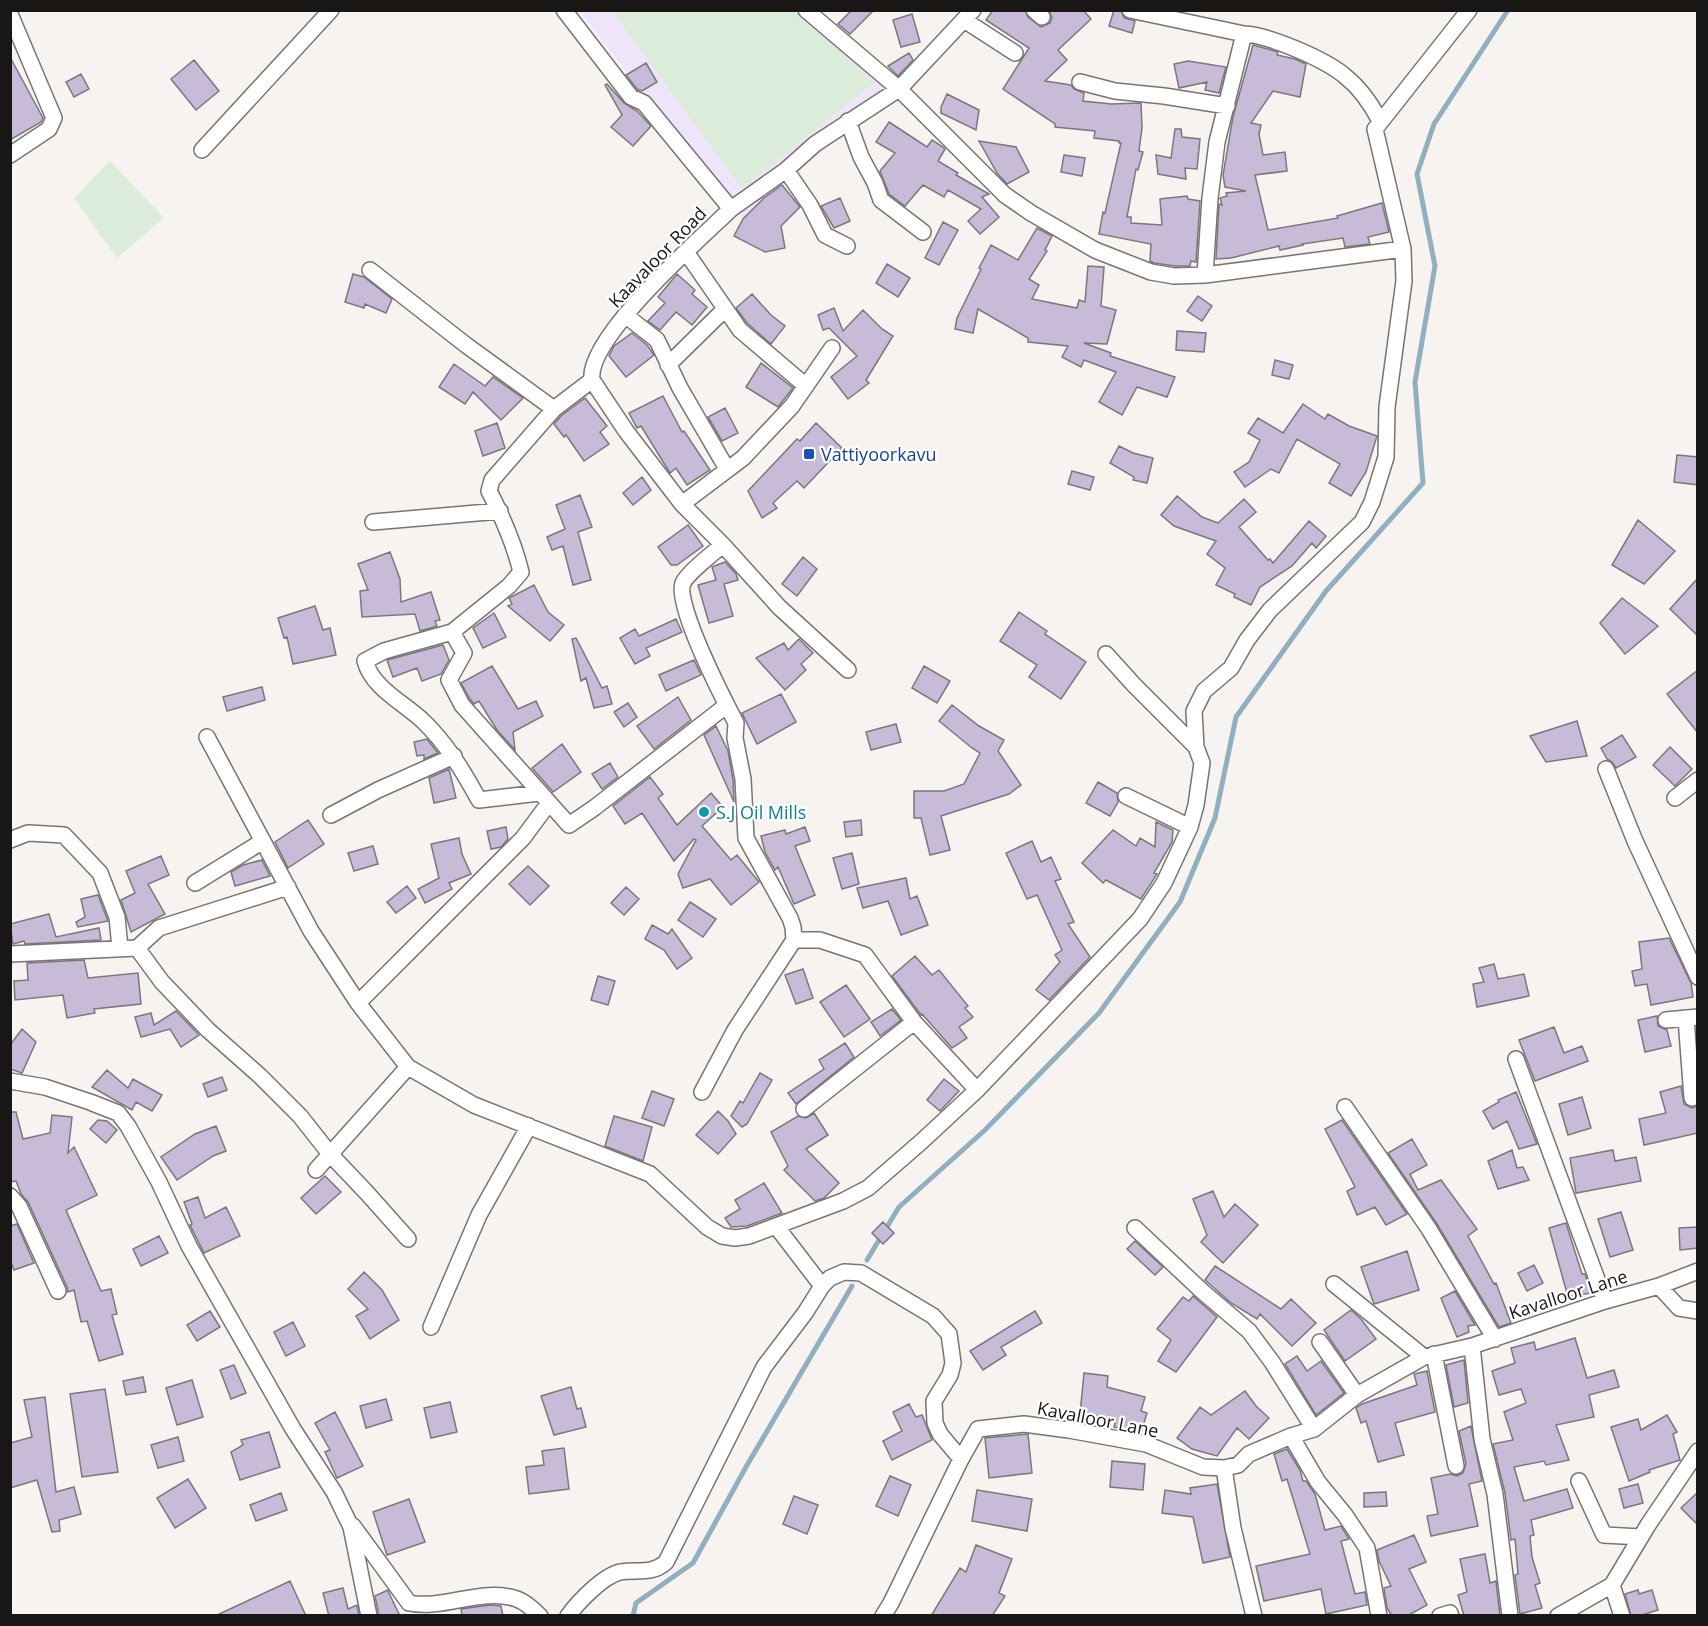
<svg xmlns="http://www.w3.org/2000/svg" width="1708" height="1626" font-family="'Open Sans',sans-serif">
  <rect width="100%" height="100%" fill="#f7f3f1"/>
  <path fill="#eee5fb" d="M579,11H820L901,85L742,219Z"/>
  <path fill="#dbecda" d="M612,11H794L875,82L742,189Z
    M110,161L164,218L117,258L74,198Z"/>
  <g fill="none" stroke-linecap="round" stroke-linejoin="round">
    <path stroke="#92afc0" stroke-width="5" d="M867,1260L899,1207L985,1130L1099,1013L1180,902L1215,818L1236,717L1326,591L1423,483L1415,382L1435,266L1417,174L1434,124L1508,10
      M633,1616L636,1603L693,1563L746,1467L852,1286"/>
  </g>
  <path fill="#c7bbd7" stroke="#7a787c" stroke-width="1.5" d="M852,10H874L850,34L838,24Z
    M993,10H1025L1028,17L1041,27L1050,23L1052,18L1049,10H1083L1091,19L1058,50L1067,60L1045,81L1071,85L1074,89L1084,93L1083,101L1111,104L1141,103L1142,128L1139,151L1143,152L1138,170L1136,169L1127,217H1131V223L1162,225L1160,199L1187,196L1188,199L1200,201L1196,262L1191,261L1190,266H1175L1154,263L1150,261L1151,244L1099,234L1103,212L1105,213L1121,143H1119V141L1094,138L1095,131L1055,127V124L1003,89L1029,48L986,20Z
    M1114,10H1121L1124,18L1135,21L1132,33L1109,26Z
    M912,14L920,42L901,47L893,20Z
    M1253,45L1278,52L1277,55L1295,59L1306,64L1300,97L1273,91L1251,123L1261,125L1259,134L1263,155L1285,152L1287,171L1255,175L1268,230L1338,218L1337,216L1382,203L1389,232L1368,237L1370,244L1345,247L1343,238L1302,244L1303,245L1280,250L1279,246L1231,258L1216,259L1219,204L1222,205L1220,198L1227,196L1226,193L1246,191L1225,187L1223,175L1233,117Z
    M909,53L913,60L898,76L888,66Z
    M10,57L43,118L41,122L10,140Z
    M194,60L219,91L196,110L171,79Z
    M1188,61L1226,67L1219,93L1205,90L1207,82L1179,88L1174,64Z
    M646,63L657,82L642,91L637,89L626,75Z
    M81,74L89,89L74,97L66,82Z
    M607,84L624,103L637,111L651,126L633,146L611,127L622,115L605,85Z
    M947,94L979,110L976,130L941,113V107Z
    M889,122L927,147L932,140L943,147L945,149L938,161L958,173L956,175L989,194L982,197L999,217L998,218L980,234L968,221L981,209L948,190L944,197L923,185L905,206L889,194L880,171L895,153L876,142Z
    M1175,129H1181L1182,137L1200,139L1197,169L1185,168L1186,179L1158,174L1156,155L1171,158Z
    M979,141L1016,147L1029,172L1007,184L997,173Z
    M1064,155L1085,158L1082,176L1061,172Z
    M782,185L800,207L781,226L785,248L765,252L734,236L743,219L764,198Z
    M840,198L850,221L834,228L821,206Z
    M943,222L958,230L939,265L925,258Z
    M1037,228L1052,236L1045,250L1047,251L1029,279L1039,285L1032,299L1077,308L1079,300L1085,302L1088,266L1104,267L1101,306L1116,310L1107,344L1084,343L1111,353L1110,356L1175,377L1167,397L1137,387L1122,415L1099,402L1116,372L1084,360L1081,367L1062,357L1068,346L1028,342V338L978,309L973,333L955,329L957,318L981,269L979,268L991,245L1018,260Z
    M887,264L910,278L898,297L876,283Z
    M353,274L364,277L392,299L386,313L365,304L364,308L345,302Z
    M677,274L695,290L692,294L707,307L692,325L676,312L660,330L648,321L665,303L658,297Z
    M752,294L771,315L785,326L771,344L747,323L736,308Z
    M1198,296L1212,306L1202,321L1187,311Z
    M834,308L843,331L863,310L882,329L893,336L866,380L869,383L848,399L831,377L857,356L829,328L823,330L818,315Z
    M1177,331L1206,333L1204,352L1176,350Z
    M632,333L647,345L654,355L626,377L609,356L614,346Z
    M1275,360L1293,365L1289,379L1272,375Z
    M761,363L793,388L778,407L746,387Z
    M454,364L485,386L493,377L523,398L501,420L473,392L465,404L439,387Z
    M663,396L682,432L684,431L710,470L687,485L676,468L670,473L641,426L637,428L629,413Z
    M585,398L607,426L600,432L609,444L584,461L566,435L564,437L554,424L561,416Z
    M1303,404L1325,419L1328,414L1349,426L1377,436L1366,472L1351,496L1329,483L1340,464L1297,439L1279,473L1271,469L1245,487L1234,472L1249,462L1260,440L1248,433L1258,418L1283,433Z
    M725,408L738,433L722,441L708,417Z
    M497,423L505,448L483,456L475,431Z
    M816,423L842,448L804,488L797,481L773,503L777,508L762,518L748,491L797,439L800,441Z
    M1119,446L1133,453L1153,458L1147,483L1133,480L1134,477L1110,463Z
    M1677,455L1698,457V485L1674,482Z
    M1072,471L1094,477L1090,490L1068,484Z
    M642,477L651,490L633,505L623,493Z
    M580,495L592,527L578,532L591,580L573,585L563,546L552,550L547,537L565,529L556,505Z
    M1177,496L1202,517L1218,523L1244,499L1256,512L1239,527L1268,560L1270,559L1273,563L1309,521L1326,536L1316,548L1312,543L1292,566L1260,587L1251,605L1234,597L1235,594L1216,585L1225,568L1207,554L1216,541L1174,526L1161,515Z
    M1638,520L1675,551L1644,584L1612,565Z
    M688,525L703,546L677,565H671L658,547Z
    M390,552L400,579L401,602L431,592L440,620L435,621L437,626L420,631L415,614L362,617L360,591L368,590L358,564Z
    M803,557L817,569L797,596L782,584Z
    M725,562L736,574L738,580L724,584L733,616L709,623L698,585L716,580L712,567Z
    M1698,578V636L1670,609Z
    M534,585L548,612L564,625L550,641L508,606L512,604L509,598Z
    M1622,598L1658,626L1625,654L1600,623Z
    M315,606L323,630L330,628L336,655L293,664L287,637L284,638L278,618Z
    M1019,612L1047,631L1045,634L1086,662L1061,699L1029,677L1037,665L1000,641Z
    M494,613L506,637L483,648L473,628Z
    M676,619L682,632L646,648L650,656L635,664L620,638L635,629L639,636Z
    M576,638L602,688L607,686L612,704L594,708L586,678L581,681L572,639Z
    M799,639L813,653L801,664L806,670L785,690L756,658L784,643L788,650Z
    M443,645L449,660L441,674L422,681L417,668L393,677L387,660Z
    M694,660L701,675L666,691L659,675Z
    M492,666L518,709L536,701L543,716L513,732L515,750L497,730L479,701L474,704L470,699L461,683Z
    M924,666L950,681L937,703L912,688Z
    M1698,670V733L1667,694Z
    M262,687L265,700L227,711L223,697Z
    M781,694L796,722L757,744L742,713Z
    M678,697L691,720L654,749L637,726Z
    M628,703L637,717L624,727L614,712Z
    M952,705L979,726L1004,740L998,751L1021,785L1009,794L941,816L950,850L930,855L921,818H914V791H944L964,784L980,753L972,748L939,721Z
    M1577,721L1587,756L1546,762L1530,736Z
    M896,724L901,742L871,750L866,732Z
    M716,726L728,751L733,780L734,802L704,735Z
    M1622,735L1636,757L1616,768L1612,762L1607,759L1601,748Z
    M427,739L438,753L424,759V755L417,756L414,742Z
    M562,744L581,772L553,792L532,768Z
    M1670,747L1692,769L1675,786L1653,765Z
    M610,763L618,777L602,789L592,774Z
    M449,769L456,798L434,803L429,778Z
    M650,777L663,794L658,798L677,825L711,793L723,807L702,826L731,860L737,855L759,882L731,905L710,879L683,888L678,874L696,840L694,839L674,861L642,813L625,824L613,806Z
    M1098,782L1117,793L1118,802L1110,816L1086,803Z
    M308,820L324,844L288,868L275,842Z
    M861,820L862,835L846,837L844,822Z
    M1156,822L1173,830L1172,842L1154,873L1157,874L1141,899L1106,880L1103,883L1082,863L1113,830L1136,846L1140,838L1155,847Z
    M506,827L508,839L501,847L491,849L487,831Z
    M805,827L810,841L795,846L815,895L794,904L778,867L775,870L765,852L761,836L785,830L786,834Z
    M459,838L462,854L471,874L449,883L452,889L425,903L418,889L439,878L431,844Z
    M1032,841L1041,862L1051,857L1061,879L1055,881L1074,922L1068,924L1090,957L1049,1000L1036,990L1060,962L1055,955L1062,950L1037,895L1027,899L1006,853Z
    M373,846L378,864L354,871L348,853Z
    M852,853L859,884L842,889L833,858Z
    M161,856L169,875L148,884L165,914L131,932L121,900L135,893L126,871Z
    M262,860L270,876L235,886L231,872L243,865Z
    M528,866L549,886L530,905L509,884Z
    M906,878L910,899L917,896L928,925L901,935L888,901L863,908L857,888Z
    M407,886L416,898L396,913L387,902Z
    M626,887L639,899L624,915L611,903Z
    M98,895L108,921L78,927L76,922L85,917L81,899Z
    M690,902L716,919L703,937L678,920Z
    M49,914L56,937L99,928L101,940L25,944L24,941L13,944L10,924Z
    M652,925L668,934L672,929L692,958L677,969L664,950L645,939Z
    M1669,938L1691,983L1693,997L1651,1005L1647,984L1635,986L1632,971L1642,969L1639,942Z
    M915,956L932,975L939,970L968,1006L965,1008L973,1017L959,1027L967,1038L952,1048L922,1014L921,1015L892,976Z
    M84,960L88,978L138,973L141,1004L94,1009L95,1013L67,1018L63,995L15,1000L14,981L28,980L27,963Z
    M1494,964L1498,979L1524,974L1529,996L1477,1007L1473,984L1484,982L1479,968Z
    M803,969L813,998L796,1004L785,975Z
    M598,976L615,981L608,1005L591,1000Z
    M846,985L870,1019L844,1037L820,1002Z
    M892,1009L901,1020L880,1036L871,1022Z
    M176,1011L199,1035L181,1047L170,1029L141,1037L135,1017L151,1013L154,1025Z
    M1657,1016L1658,1026L1667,1030L1671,1046L1645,1052L1638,1020Z
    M1554,1027L1564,1053L1582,1046L1588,1061L1535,1081L1519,1040Z
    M22,1029L36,1042L22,1073L10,1069V1045Z
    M845,1043L854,1057L796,1104L788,1093L824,1069L819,1060Z
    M107,1070L128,1088L133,1079L162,1095L152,1111L136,1102L132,1110L92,1087Z
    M760,1073L772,1080L747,1124L742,1127L731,1116L740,1101L743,1103Z
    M222,1077L227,1090L208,1097L203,1084Z
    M944,1079L959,1091L940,1111L927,1100Z
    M1681,1086L1684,1104L1692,1108L1698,1106V1133L1644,1145L1639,1119L1666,1113L1660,1092Z
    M652,1091L674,1099L664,1126L642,1118Z
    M1516,1092L1537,1144L1519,1149L1507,1121L1493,1129L1483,1111L1499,1102L1498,1100Z
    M1582,1097L1591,1128L1568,1135L1559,1104Z
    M718,1111L728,1121L736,1134L718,1154L696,1135Z
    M10,1112H16L23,1139L50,1133L52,1115L72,1117L68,1153L74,1147L97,1195L66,1210L101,1291L111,1289L117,1314L112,1315L123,1354L99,1361L87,1321L81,1322L74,1290L68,1292L67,1287L28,1202L21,1194L16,1181L10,1182Z
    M814,1113L828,1135L806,1149L839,1183L824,1198L815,1201L784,1170L788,1166L771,1132L798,1116L806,1118Z
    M614,1116L652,1127L643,1161L605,1146Z
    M98,1120L107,1121L117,1130L106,1143L90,1129Z
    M1342,1120L1407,1214L1386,1225L1375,1207L1357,1215L1347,1191L1355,1187L1325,1129Z
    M216,1126L226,1151L213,1156L177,1180L161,1157L195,1134Z
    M1412,1139L1427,1165L1410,1174L1418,1190L1441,1180L1477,1229L1468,1236L1494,1284L1496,1283L1511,1323L1499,1327L1437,1224L1388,1153Z
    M1512,1150L1517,1168L1523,1167L1529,1180L1498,1189L1488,1161Z
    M1613,1150L1615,1161L1636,1157L1641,1181L1576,1193L1570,1158Z
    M325,1176L341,1192L316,1214L301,1198Z
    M764,1183L782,1213L747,1226L731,1227L725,1218L740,1209L735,1200Z
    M1213,1191L1224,1217L1235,1204L1258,1225L1223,1263L1201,1242L1207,1235L1193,1199Z
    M198,1197L205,1218L226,1207L240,1236L204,1253L190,1225L192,1224L184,1202Z
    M1621,1212L1633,1250L1610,1257L1598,1219Z
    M883,1222L894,1233L883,1244L872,1233Z
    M1566,1223L1582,1274H1585L1591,1293L1568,1297L1549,1228Z
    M17,1224L34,1263L14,1270L10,1260V1226Z
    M1698,1227V1248L1680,1250L1679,1228Z
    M159,1236L168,1253L141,1266L133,1249Z
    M1135,1241L1163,1267L1155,1275L1127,1249Z
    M1407,1251L1419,1290L1374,1304L1361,1267Z
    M1534,1265L1543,1283L1527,1291L1518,1273Z
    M1215,1266L1281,1309L1291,1299L1316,1323L1292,1346L1260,1314L1257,1319L1231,1303L1205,1280Z
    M364,1272L382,1290L399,1320L370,1339L356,1316L368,1309L348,1289Z
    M1455,1291L1475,1325L1468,1326L1469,1332L1457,1337L1441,1298Z
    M1193,1296L1217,1317L1176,1372L1158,1361L1171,1340L1157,1329L1183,1297L1189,1301Z
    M1351,1310L1361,1319L1376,1339L1345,1361L1324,1330Z
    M210,1311L220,1327L197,1341L187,1325Z
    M1035,1311L1042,1323L1001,1347L1006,1355L983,1370L970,1351Z
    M293,1322L305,1346L286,1356L274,1332Z
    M1575,1338L1587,1378L1614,1370L1619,1387L1589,1395L1594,1417L1556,1425L1569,1460L1546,1465L1544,1461L1514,1467L1524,1501L1567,1489L1573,1508L1531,1520L1534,1535L1530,1536L1532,1557L1540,1583L1535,1585L1542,1608L1520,1614L1515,1575L1518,1574L1515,1539L1511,1540L1505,1493L1493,1444L1513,1440L1504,1412L1526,1403L1521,1389L1499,1395L1492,1371L1515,1363L1511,1348L1534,1342L1536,1350Z
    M1297,1356L1307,1371L1321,1361L1344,1393L1316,1415L1285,1364Z
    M1464,1360L1468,1403L1454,1407L1446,1365Z
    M234,1365L246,1393L231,1399L220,1370Z
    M1427,1371L1435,1412L1395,1423L1404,1455L1378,1462L1366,1421L1361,1423L1356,1408L1362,1404L1417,1385L1414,1374Z
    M1084,1373L1108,1376L1107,1387L1145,1397L1141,1411L1147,1413L1141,1433L1114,1427L1116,1419L1080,1414Z
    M143,1377L146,1392L126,1395L123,1381Z
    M192,1380L203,1417L177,1425L166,1388Z
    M571,1387L577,1409L581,1408L586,1427L554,1435L541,1396Z
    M105,1389L118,1472L82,1477L70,1394Z
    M1245,1391L1256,1406L1269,1418L1249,1439L1237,1428L1217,1456L1192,1449L1177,1438L1200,1407L1211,1415Z
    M45,1397L56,1492L74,1487L81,1514L59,1520L60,1531L52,1532L37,1480L10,1488V1443L32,1437L24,1400Z
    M386,1399L392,1420L366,1428L360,1406Z
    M450,1402L457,1432L431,1438L424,1408Z
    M909,1404L916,1417L922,1415L932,1440L892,1460L883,1441L902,1431L893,1412Z
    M335,1412L363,1466L337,1478L325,1452L330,1450L315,1423Z
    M1667,1415L1677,1432L1673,1434L1680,1460L1649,1470L1650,1472L1629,1481L1611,1427L1638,1419L1641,1430Z
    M1471,1426L1482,1481L1469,1484L1478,1526L1431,1536L1427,1516L1438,1514L1431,1478L1450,1474L1457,1476L1463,1473L1466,1464L1459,1431Z
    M269,1432L280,1467L240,1480L231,1452L243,1445L241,1440Z
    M1028,1434L1032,1473L989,1478L985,1438Z
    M178,1437L184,1461L158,1468L151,1445Z
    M564,1448L569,1489L529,1494L526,1467L544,1465L542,1451Z
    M1287,1449L1300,1470L1303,1481H1306L1315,1494L1325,1530L1341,1526L1349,1539L1341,1541L1355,1594L1365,1592L1367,1605L1326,1614L1321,1589L1264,1601L1256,1566L1310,1554L1287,1479L1282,1481L1274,1454Z
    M1112,1461L1145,1464L1143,1490L1110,1487Z
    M890,1476L911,1485L898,1516L876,1506Z
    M188,1479L206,1508L175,1528L157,1498Z
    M1217,1484L1230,1557L1203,1563L1193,1517L1162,1513L1165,1490L1191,1494L1190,1488Z
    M1638,1484L1643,1503L1624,1508L1619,1489Z
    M977,1490L1032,1499L1027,1531L972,1521Z
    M1386,1492L1387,1506L1364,1507V1493Z
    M1698,1492V1525L1681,1508Z
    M281,1493L287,1510L256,1521L250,1505Z
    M794,1496L818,1505L807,1534L783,1524Z
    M409,1499L425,1542L387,1555L373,1512Z
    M1414,1535L1426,1562L1409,1569L1427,1605L1407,1616H1392L1387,1608L1384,1588L1391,1586L1379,1561L1377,1550Z
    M976,1545L1012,1559L999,1593L1005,1596L992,1616H931L960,1568L966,1572Z
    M1485,1554L1490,1583L1496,1581L1500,1616H1464L1458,1595L1467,1592L1460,1559Z
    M290,1581L306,1616H215Z
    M343,1588L348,1609L357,1605L359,1616H329L323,1593Z
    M388,1590V1591L400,1616H379L375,1596Z
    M1638,1590L1639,1594L1652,1590L1658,1610L1639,1616H1631L1625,1594Z
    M490,1605L501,1606L503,1616H462L461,1609Z"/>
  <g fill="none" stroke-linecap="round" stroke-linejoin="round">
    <defs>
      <path id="street" d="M564,10L631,97L644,103L731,209C700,239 586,338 592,380L626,431L682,504L723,545L779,607L848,670
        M806,10L899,89L1005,195L1031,213L1095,250L1151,272L1174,276L1205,275
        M1034,10L1042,17
        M1130,10L1244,34C1269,35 1327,60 1346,77C1361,89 1371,104 1380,121
        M10,14L54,118L49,129L10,155
        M964,20L1015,53
        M1244,34L1217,142L1210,198L1205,275L1403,249
        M1080,82L1115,91L1164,96L1227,106
        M848,121L861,157L875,183L881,200L923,232
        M202,150L331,10
        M786,170L810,205L825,235L847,246
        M731,209L786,170L815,144L899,89L973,10
        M686,252L740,330L806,386
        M370,270L466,345L554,409
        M625,315L657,340L680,388L727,469
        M668,365L725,309
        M592,380L554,409L492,480L489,491C502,516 514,543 521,572L509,586L452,632L464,653L449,680L462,705L569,825L594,808L727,705
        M682,504L743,458L792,406L832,348
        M373,522L500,511
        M452,632L384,651L365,661C372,688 404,703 423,721C447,744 463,771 479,800L539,793
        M1106,654L1134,685L1196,747
        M207,737L311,931L358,1003L408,1067L474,1105L650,1174L707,1227L722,1236L735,1238L749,1236L843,1201L868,1188L921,1142L977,1090L1140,919L1164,883L1190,827L1196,805L1202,763L1196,747L1194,711L1204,691L1231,668L1247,640L1270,610L1362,522L1372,502L1386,457L1387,407L1404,281L1403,249L1375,129L1469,10
        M1606,769L1635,841L1698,977
        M1126,796L1190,827
        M1675,798L1698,780
        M331,815L378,790L454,756
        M10,840L28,833L64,835L100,873L117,917L120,948
        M195,883L263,841
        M794,940H820L865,955L914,1022L977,1090
        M137,948L162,982L208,1030L260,1076L300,1116L330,1154L367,1193L408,1239
        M10,954L137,948L159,928L288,887
        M358,1003L523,838L549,803
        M1686,1018L1692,1098
        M1666,1020L1698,1017
        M1516,1059L1605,1301
        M10,1081L45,1087L90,1102L118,1113L128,1126L159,1182L189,1246L293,1429L334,1492L351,1527L369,1616
        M702,1092L735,1030L794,940L793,927L790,918L746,838L743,779L735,738L736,723C724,700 674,603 683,583C687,574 714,552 723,545
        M1345,1107L1429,1229L1495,1339
        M804,1109L914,1022
        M316,1170L408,1067
        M10,1196L19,1206L58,1291
        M776,1226L822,1286
        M1135,1228L1203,1292L1249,1331L1272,1362L1314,1429
        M1334,1284L1424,1357
        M1659,1286L1679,1308L1698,1311
        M431,1327L479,1215L529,1126
        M1320,1342L1357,1395
        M1472,1346L1482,1439L1495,1494L1510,1616
        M1434,1354L1456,1466
        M1291,1436L1318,1482L1345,1515L1367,1548L1379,1616
        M1224,1468L1233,1528L1254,1616
        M1579,1481L1604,1535L1641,1537
        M353,1526L409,1603C445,1610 481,1587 517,1599C525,1602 534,1610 540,1616
        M1612,1585L1622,1616
        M568,1616C578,1602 603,1576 620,1572C637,1569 652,1575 666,1562L764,1367L805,1313L822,1286L830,1278L844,1272L861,1273L933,1316L949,1334L953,1363L950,1375L934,1401L935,1423L940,1434L961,1459
        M883,1616L891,1603L961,1459L978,1429L1024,1424L1069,1430L1146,1444L1203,1467L1224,1468L1238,1465L1249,1454L1291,1436L1314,1429L1357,1395L1424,1357L1472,1346L1605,1301L1659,1286L1698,1271
        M1440,1616L1450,1613L1451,1616
        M1558,1616L1612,1585L1648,1525L1698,1451"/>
    </defs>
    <use href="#street" stroke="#787472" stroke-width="18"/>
    <use href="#street" stroke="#fff" stroke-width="15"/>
  </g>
  <rect fill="#1a4fb4" stroke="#fff" stroke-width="2" x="803" y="448" width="12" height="12" rx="3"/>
  <circle fill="#0f9aa8" stroke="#fff" stroke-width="2" cx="704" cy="812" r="6"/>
  <g text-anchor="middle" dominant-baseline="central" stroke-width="4.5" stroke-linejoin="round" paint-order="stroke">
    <g font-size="18" fill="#181716" stroke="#fff">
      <text transform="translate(657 257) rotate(-46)">Kaavaloor Road</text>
      <text transform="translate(1568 1294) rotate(-18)">Kavalloor Lane</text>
      <text transform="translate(1098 1419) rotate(11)">Kavalloor Lane</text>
    </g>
    <g font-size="18" fill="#164399" stroke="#fff" text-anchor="start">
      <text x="821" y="454">Vattiyoorkavu</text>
    </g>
    <g font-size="18" fill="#0d838f" stroke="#fff" text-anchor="start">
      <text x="716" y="812">S.J Oil Mills</text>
    </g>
  </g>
  <rect width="1708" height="1626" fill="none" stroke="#181716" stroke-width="24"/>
</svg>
